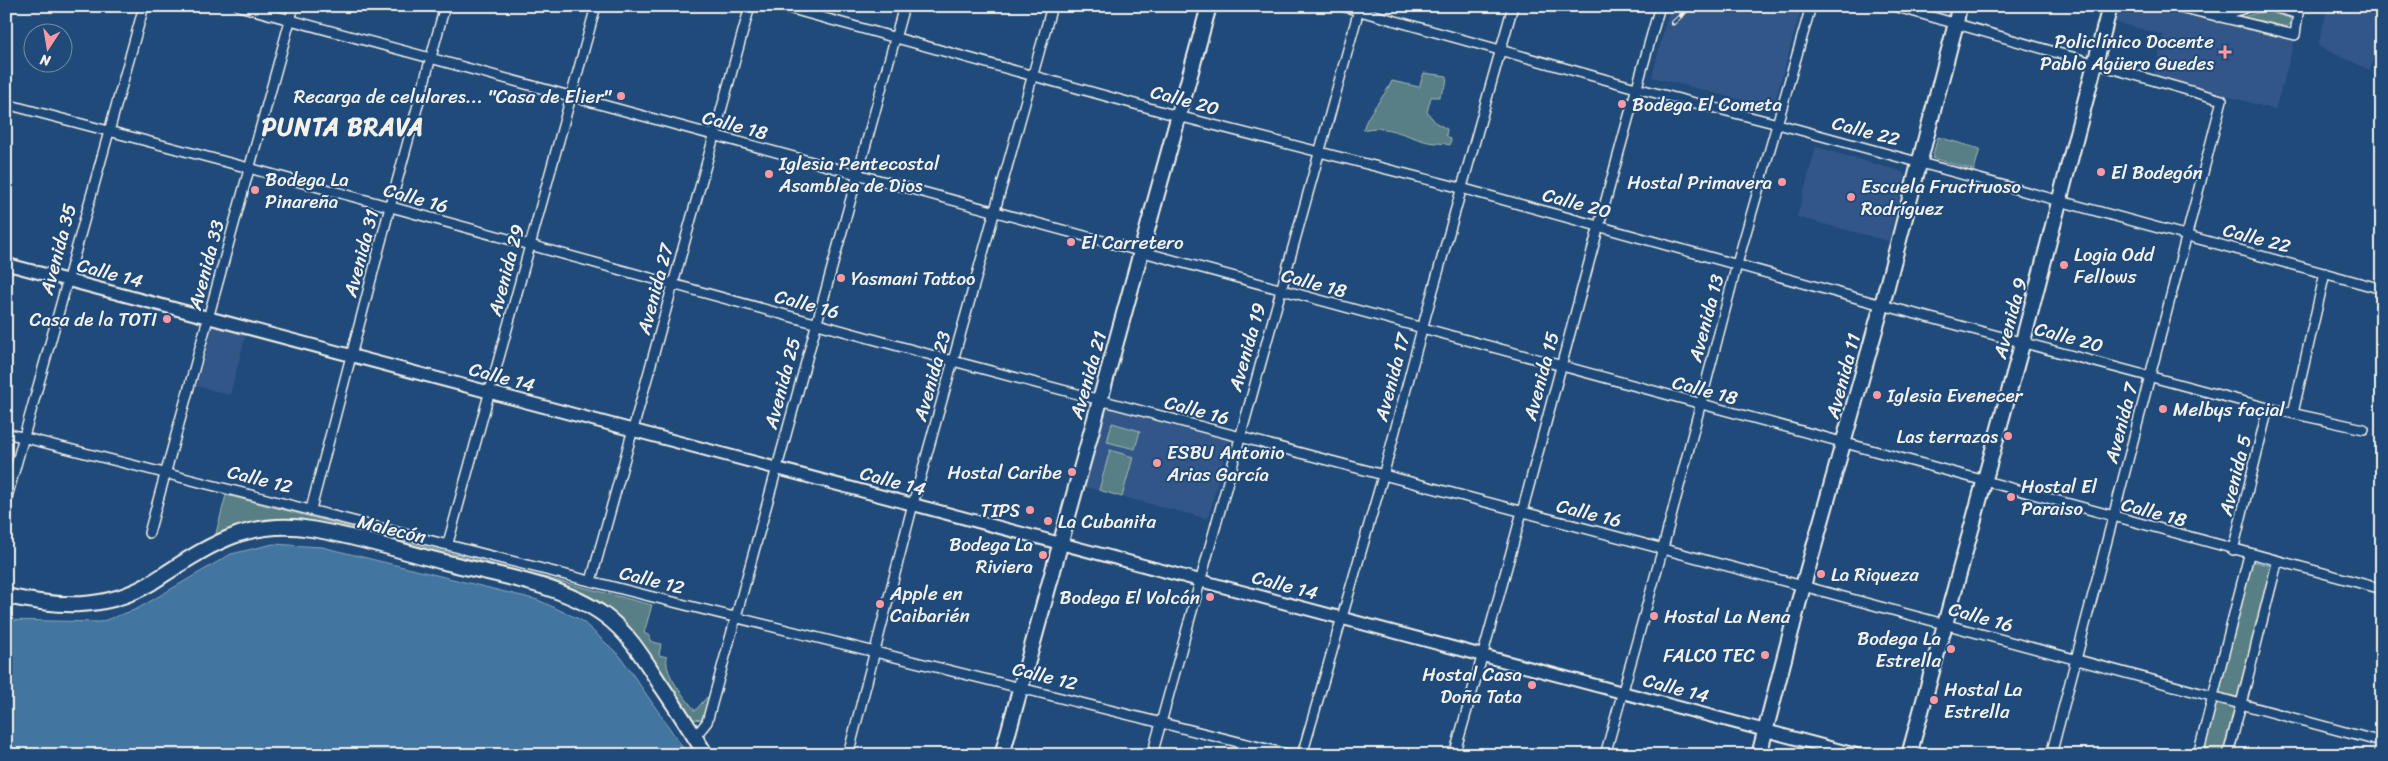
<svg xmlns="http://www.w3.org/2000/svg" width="2388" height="761" font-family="Sriracha,sans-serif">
  <rect width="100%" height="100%" fill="#1f4a7a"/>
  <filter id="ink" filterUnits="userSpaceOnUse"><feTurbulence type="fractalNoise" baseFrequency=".02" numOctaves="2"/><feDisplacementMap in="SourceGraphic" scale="10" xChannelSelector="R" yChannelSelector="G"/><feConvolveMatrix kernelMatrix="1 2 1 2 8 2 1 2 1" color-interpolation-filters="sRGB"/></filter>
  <g filter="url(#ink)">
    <path fill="#325787" d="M1670,6H1802L1773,108L1652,77Z
      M2119,6H2155L2295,40L2275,110L2154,74L2163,35L2115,22Z
      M2328,6H2382V30L2370,70L2318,46Z
      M1816,147L1903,172L1905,177L1888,241L1797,217Z
      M212,326L246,334L230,395L197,386Z
      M1106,406L1229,439L1208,519L1085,487Z"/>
    <path fill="#587f85" stroke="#a6b8b6" d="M2265,11L2290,18L2291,24L2286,27L2242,17Z
      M1424,73L1447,76L1446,85L1439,97H1431L1427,112L1436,123L1447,129L1446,135L1451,139L1450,145C1441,142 1433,144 1424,141C1404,135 1384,124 1363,130C1368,111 1384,98 1392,81L1419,87Z
      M1938,137L1980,149L1974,170L1932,158Z
      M1112,423L1140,431L1135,449L1107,442Z
      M1110,450L1133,457L1122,497L1099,490Z
      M226,495L652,605L644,633L650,636V641L661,644L659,655L667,657C664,676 685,696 695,711L707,697L710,700L701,720L693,719L690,717L640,641L603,608L319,526L215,537Z
      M2252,561L2271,566L2222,755H2203Z"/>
    <path fill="#4375a0" stroke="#8aa7bd" d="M273,544L322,547L538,600L581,620L620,656L688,755H6V620L100,622L137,609L231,554Z"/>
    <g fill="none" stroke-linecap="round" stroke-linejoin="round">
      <defs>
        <path id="minor" d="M239,6L2382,589
          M781,6L1178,116L1461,188L1882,305L2268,408L2364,429
          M1342,6L1636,88L1778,124L2382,289
          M1894,6L2222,100L2051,755
          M2175,6L2295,35L2298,14L2271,6
          M2218,17L2251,6
          M6,104L249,168L953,361L1803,586L2382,742
          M2293,413L2325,273
          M6,433L649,596L1291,755
          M6,501L144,6
          M311,509L390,207L445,6
          M149,533L294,6
          M448,543L596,6
          M2233,550L2268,408
          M591,581L750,6
          M695,737L707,722L904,6
          M848,755L913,504L1052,6
          M1152,755L1360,6
          M1302,755L1383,476L1422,329L1513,6
          M1454,755C1527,506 1588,255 1660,6
          M1605,755L1663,548L1737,264L1811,6
          M2198,755L2249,555
          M2228,755L2277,563
          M2379,755L2382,745"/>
        <path id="tertiary" d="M6,264L1858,755"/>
        <path id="secondary" d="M6,596C57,607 104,611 151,583C179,565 207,545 239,534C262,527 288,525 311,529C356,536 400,551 444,562C495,575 561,584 604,615C629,633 644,659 660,684C676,707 691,731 706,755
          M1002,755L1209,6
          M1759,755L1803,586L1882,305L1956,23L1959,6
          M1909,755L2023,341L2110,6"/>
      </defs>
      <use href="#minor" stroke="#f4f1e8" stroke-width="12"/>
      <use href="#tertiary" stroke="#f4f1e8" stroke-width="15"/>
      <use href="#secondary" stroke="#f4f1e8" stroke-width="18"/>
      <use href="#minor" stroke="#1f4a7a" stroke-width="9"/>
      <use href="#tertiary" stroke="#1f4a7a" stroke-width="11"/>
      <use href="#secondary" stroke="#1f4a7a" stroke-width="14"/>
      <defs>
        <path id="rail" d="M1673,23L1691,6"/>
      </defs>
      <use href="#rail" stroke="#f4f1e8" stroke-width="5"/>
      <use href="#rail" stroke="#1f4a7a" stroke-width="3" stroke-dasharray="9" stroke-linecap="butt"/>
    </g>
  </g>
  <g fill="#ff9aa2" stroke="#1f4a7a" stroke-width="2">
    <path d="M2222.5 44.5h5v5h5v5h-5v5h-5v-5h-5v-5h5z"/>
    <circle cx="621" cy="96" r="5"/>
    <circle cx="1622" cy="104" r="5"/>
    <circle cx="2101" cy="172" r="5"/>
    <circle cx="769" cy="174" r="5"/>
    <circle cx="1782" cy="182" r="5"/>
    <circle cx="255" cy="190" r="5"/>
    <circle cx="1851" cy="197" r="5"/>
    <circle cx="1071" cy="242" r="5"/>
    <circle cx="2064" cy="265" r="5"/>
    <circle cx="841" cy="278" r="5"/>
    <circle cx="167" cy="319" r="5"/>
    <circle cx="1877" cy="395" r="5"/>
    <circle cx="2163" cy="409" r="5"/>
    <circle cx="2008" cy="436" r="5"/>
    <circle cx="1157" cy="463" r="5"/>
    <circle cx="1072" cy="472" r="5"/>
    <circle cx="2011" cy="497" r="5"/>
    <circle cx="1030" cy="510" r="5"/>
    <circle cx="1048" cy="521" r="5"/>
    <circle cx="1043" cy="555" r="5"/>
    <circle cx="1821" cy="574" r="5"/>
    <circle cx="1210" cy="597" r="5"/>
    <circle cx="880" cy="604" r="5"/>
    <circle cx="1654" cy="616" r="5"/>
    <circle cx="1951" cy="649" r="5"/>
    <circle cx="1765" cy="655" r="5"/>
    <circle cx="1532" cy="685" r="5"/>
    <circle cx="1934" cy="700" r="5"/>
  </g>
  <g text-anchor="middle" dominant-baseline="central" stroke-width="4" stroke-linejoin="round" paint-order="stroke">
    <g font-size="19" fill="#f4f1e8" stroke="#1f4a7a" text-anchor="start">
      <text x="2214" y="41" text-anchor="end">Policlínico Docente<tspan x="2214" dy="22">Pablo Agüero Guedes</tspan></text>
      <text x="611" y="96" text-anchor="end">Recarga de celulares... "Casa de Elier"</text>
      <text x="1632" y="104">Bodega El Cometa</text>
      <text x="779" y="163">Iglesia Pentecostal<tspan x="779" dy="22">Asamblea de Dios</tspan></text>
      <text x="2111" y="172">El Bodegón</text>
      <text x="265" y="179">Bodega La<tspan x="265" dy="22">Pinareña</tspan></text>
      <text x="1772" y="182" text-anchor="end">Hostal Primavera</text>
      <text x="1861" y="186">Escuela Fructruoso<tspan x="1861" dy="22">Rodríguez</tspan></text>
      <text x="1081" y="242">El Carretero</text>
      <text x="2074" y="254">Logia Odd<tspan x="2074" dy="22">Fellows</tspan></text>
      <text x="851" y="278">Yasmani Tattoo</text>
      <text x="157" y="319" text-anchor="end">Casa de la TOTI</text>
      <text x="1887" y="395">Iglesia Evenecer</text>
      <text x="2173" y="409">Melbys facial</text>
      <text x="1998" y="436" text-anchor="end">Las terrazas</text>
      <text x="1167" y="452">ESBU Antonio<tspan x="1167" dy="22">Arias García</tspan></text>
      <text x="1062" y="472" text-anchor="end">Hostal Caribe</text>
      <text x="2021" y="486">Hostal El<tspan x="2021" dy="22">Paraiso</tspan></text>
      <text x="1020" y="510" text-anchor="end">TIPS</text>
      <text x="1058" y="521">La Cubanita</text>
      <text x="1033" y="544" text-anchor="end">Bodega La<tspan x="1033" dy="22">Riviera</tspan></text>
      <text x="1831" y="574">La Riqueza</text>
      <text x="890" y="593">Apple en<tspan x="890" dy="22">Caibarién</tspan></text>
      <text x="1200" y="597" text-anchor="end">Bodega El Volcán</text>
      <text x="1664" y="616">Hostal La Nena</text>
      <text x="1941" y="638" text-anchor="end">Bodega La<tspan x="1941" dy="22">Estrella</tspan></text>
      <text x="1755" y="655" text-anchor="end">FALCO TEC</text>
      <text x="1522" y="674" text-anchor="end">Hostal Casa<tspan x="1522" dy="22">Doña Tata</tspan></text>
      <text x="1944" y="689">Hostal La<tspan x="1944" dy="22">Estrella</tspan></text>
    </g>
    <g font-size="19" fill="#f4f1e8" stroke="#1f4a7a">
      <text transform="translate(1185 100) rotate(15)">Calle 20</text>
      <text transform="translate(735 125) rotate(15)">Calle 18</text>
      <text transform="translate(1866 131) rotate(15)">Calle 22</text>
      <text transform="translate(416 198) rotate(16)">Calle 16</text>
      <text transform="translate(1577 203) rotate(15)">Calle 20</text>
      <text transform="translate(2257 238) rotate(15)">Calle 22</text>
      <text transform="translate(58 249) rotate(-75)">Avenida 35</text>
      <text transform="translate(361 253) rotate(-75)">Avenida 31</text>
      <text transform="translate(206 265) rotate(-75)">Avenida 33</text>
      <text transform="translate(506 270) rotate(-75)">Avenida 29</text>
      <text transform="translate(110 273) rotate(15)">Calle 14</text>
      <text transform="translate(1314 283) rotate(15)">Calle 18</text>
      <text transform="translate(655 289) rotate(-75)">Avenida 27</text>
      <text transform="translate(807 304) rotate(15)">Calle 16</text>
      <text transform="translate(1706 318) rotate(-75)">Avenida 13</text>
      <text transform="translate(2010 318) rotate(-75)">Avenida 9</text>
      <text transform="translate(2069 337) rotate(15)">Calle 20</text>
      <text transform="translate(1247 347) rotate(-74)">Avenida 19</text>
      <text transform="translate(1088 375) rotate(-74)">Avenida 21</text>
      <text transform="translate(932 376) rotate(-74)">Avenida 23</text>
      <text transform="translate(1541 376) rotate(-75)">Avenida 15</text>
      <text transform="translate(1843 376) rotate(-75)">Avenida 11</text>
      <text transform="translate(502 377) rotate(15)">Calle 14</text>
      <text transform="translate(1392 377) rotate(-75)">Avenida 17</text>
      <text transform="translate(782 383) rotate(-75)">Avenida 25</text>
      <text transform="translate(1705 390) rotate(15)">Calle 18</text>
      <text transform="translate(1197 410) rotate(15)">Calle 16</text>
      <text transform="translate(2121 423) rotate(-75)">Avenida 7</text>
      <text transform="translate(2235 475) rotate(-76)">Avenida 5</text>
      <text transform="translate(260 479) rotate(14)">Calle 12</text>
      <text transform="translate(893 481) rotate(15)">Calle 14</text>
      <text transform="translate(2154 512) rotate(15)">Calle 18</text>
      <text transform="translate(1589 513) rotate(14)">Calle 16</text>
      <text transform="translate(392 529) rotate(14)">Malecón</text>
      <text transform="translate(652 580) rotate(14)">Calle 12</text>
      <text transform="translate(1285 585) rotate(15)">Calle 14</text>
      <text transform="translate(1981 617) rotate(16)">Calle 16</text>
      <text transform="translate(1045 676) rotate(14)">Calle 12</text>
      <text transform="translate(1676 688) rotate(15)">Calle 14</text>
    </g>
    <g font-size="24" font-weight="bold" letter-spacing="1" fill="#f4f1e8" stroke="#1f4a7a">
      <text x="343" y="127">PUNTA BRAVA</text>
    </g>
  </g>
  <rect width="2388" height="761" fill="none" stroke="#1f4a7a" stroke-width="25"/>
  <rect x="12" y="12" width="2363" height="736" fill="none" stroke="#f4f1e8" stroke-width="2" filter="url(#ink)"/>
  <g transform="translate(48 48) rotate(192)"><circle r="24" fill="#1f4a7a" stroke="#748da6"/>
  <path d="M0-4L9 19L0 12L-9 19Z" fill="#ff9aa2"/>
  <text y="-8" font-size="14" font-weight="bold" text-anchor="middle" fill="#f4f1e8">N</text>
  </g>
</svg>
